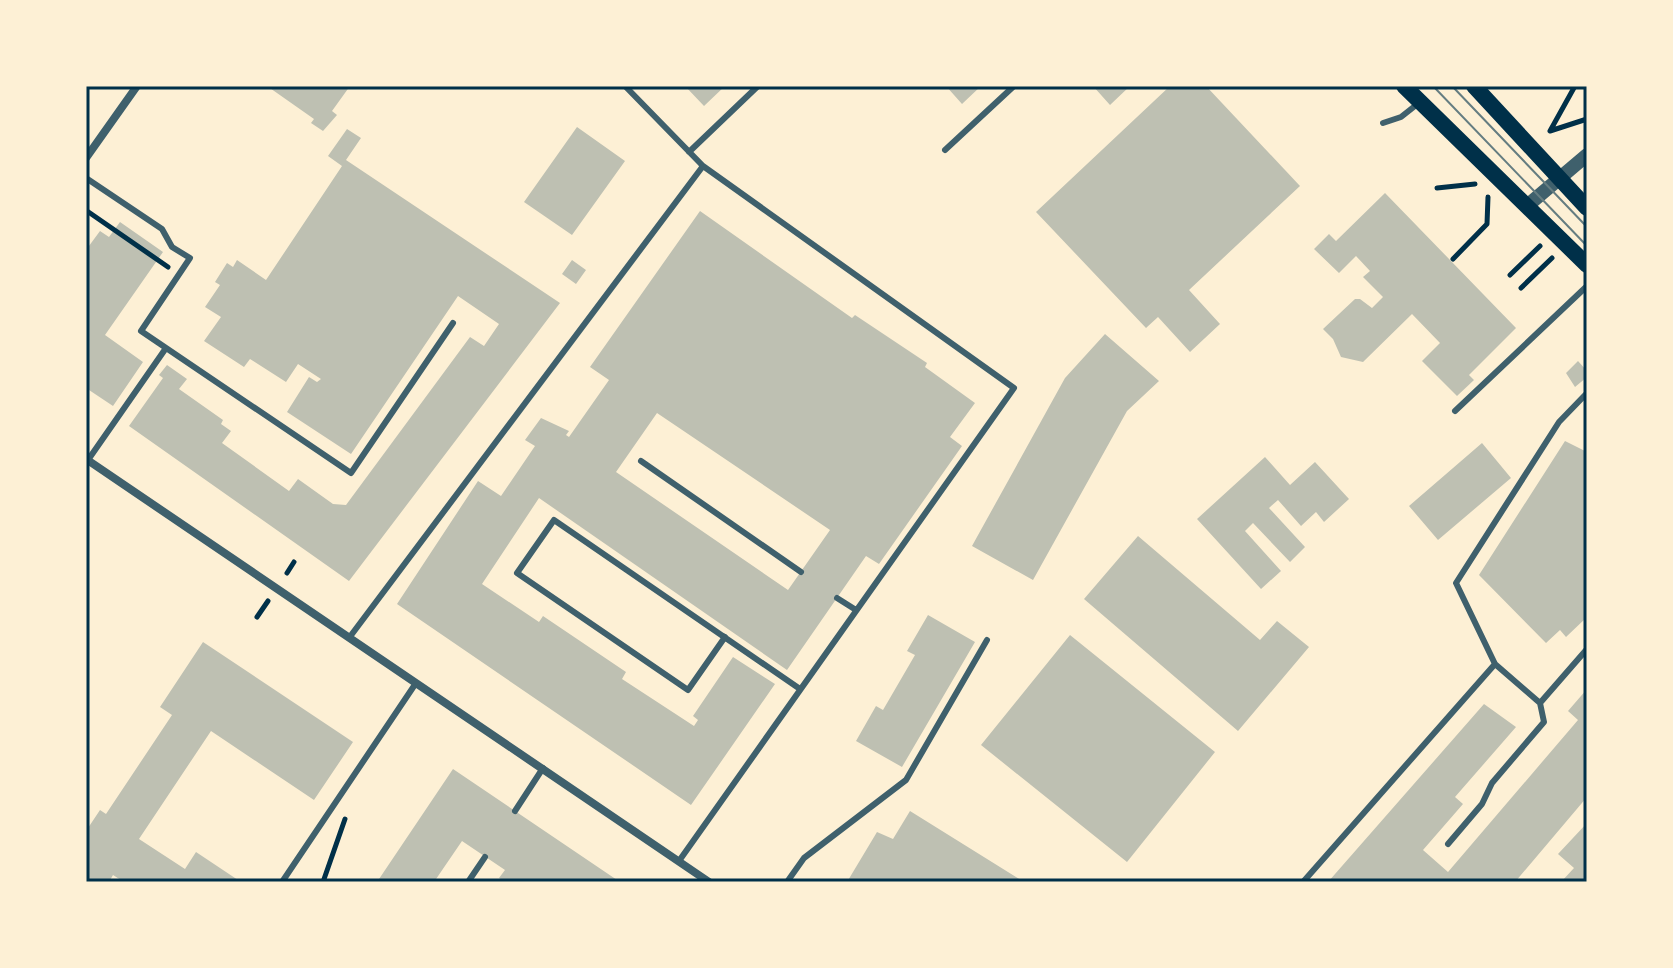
<svg xmlns="http://www.w3.org/2000/svg" width="1673" height="968" font-family="'IBM Plex Serif',serif">
  <rect width="100%" height="100%" fill="#fdf0d5"/>
  <path fill="#bec0b2" fill-rule="evenodd" d="M267,86H350L332,111L337,115L323,131L311,123L314,119Z
    M685,86H725L704,106Z
    M946,86H981L962,104Z
    M1093,86H1130L1110,105Z
    M1170,86H1206L1300,186L1189,290L1220,324L1190,352L1158,317L1146,328L1036,212Z
    M577,127L625,161L572,235L524,202Z
    M347,129L361,138L346,160L560,303L349,581L129,426L163,378L159,375L167,365L187,379L179,389L223,420L221,424L231,431L222,443L289,491L298,479L333,504L346,505L470,337L484,346L499,324L458,296L351,454L287,412L309,377L317,382L321,379L298,364L286,382L250,359L244,367L204,341L221,317L205,307L220,285L215,282L227,263L233,267L237,260L266,280L342,166L328,156Z
    M1385,193L1516,328L1469,375L1474,380L1457,396L1422,361L1440,343L1412,314L1363,362L1341,357L1333,339L1323,329L1355,299H1360L1372,308L1383,297L1363,277L1370,271L1356,256L1339,273L1314,249L1329,234L1336,241Z
    M700,211L852,318L855,315L927,363L925,367L975,403L950,437L962,446L879,564L866,556L787,670L539,498L482,584L539,622L543,616L626,672L622,679L694,726L698,720L693,716L733,657L775,684L691,805L397,604L478,481L501,496L535,446L525,440L541,418L569,431L566,435L569,437L609,380L590,367ZM657,413L830,530L788,590L616,472Z
    M120,222L163,252L105,335L143,362L113,406L86,388V250L100,231L109,237Z
    M572,260L586,270L576,284L562,274Z
    M1105,334L1159,381L1127,411L1033,580L972,546L1065,378Z
    M1578,361L1587,371V377L1575,387L1566,373Z
    M1565,441L1587,452V617L1566,637L1560,630L1546,643L1479,575Z
    M1482,443L1511,478L1438,540L1409,506Z
    M1265,457L1290,485L1315,462L1349,499L1324,522L1316,512L1301,526L1278,500L1269,508L1305,547L1290,562L1253,523L1245,531L1281,571L1261,589L1197,519Z
    M1138,536L1260,640L1277,621L1309,647L1238,731L1084,599Z
    M928,615L975,642L902,767L856,741L876,706L883,710L915,655L907,651Z
    M1070,635L1215,752L1127,862L981,745Z
    M203,642L353,742L314,800L211,731L139,839L185,869L196,852L241,882H124L113,875L109,882H86V831L100,810L106,814L172,715L160,707Z
    M1587,689V797L1515,882H1328L1484,704L1516,727L1455,797L1463,804L1423,850L1448,872L1578,720L1568,711Z
    M453,769L620,882H505L499,878L505,870L462,841L434,882H377Z
    M910,811L1024,882H847L877,832L893,839Z
    M1587,823V882H1561L1574,868L1558,854Z"/>
  <g fill="none" stroke-linecap="round" stroke-linejoin="round">
    <path stroke="#003049" stroke-width="5" d="M1575,86L1550,131L1587,119
      M1437,188L1475,184
      M87,211L168,267
      M1453,259L1487,224L1488,197
      M1510,275L1540,246
      M1521,288L1552,258
      M287,573L294,562
      M257,617L268,601
      M323,882L345,819"/>
    <path stroke="#3f606c" stroke-width="6" d="M625,86L703,166
      M1383,123L1401,117L1420,102
      M945,150L1014,86
      M689,152L758,86
      M86,178L162,229L172,247L190,258L141,331L351,473L453,323
      M1455,411L1587,286
      M88,460L166,348
      M641,461L801,572
      M837,598L856,610
      M725,637L688,690L517,573L554,520L800,689
      M349,638L703,166L1014,388L679,861
      M1540,703L1587,649
      M515,811L543,768
      M1448,844L1482,804L1492,783L1544,722L1540,703L1495,664
      M282,882L416,683
      M468,882L485,857
      M787,882L804,858L906,780L987,640
      M1303,882L1495,664L1456,583L1559,422L1587,393"/>
    <path stroke="#3f606c" stroke-width="8" d="M86,158L137,86
      M86,459L709,882"/>
    <path stroke="#3f606c" stroke-width="14" d="M1527,206L1587,155"/>
    <path stroke="#003049" stroke-width="16" d="M1404,86L1587,265
      M1474,86L1587,208"/>
    <path stroke="#657d81" stroke-width="2" d="M1433,86L1587,246
      M1452,86L1587,227"/>
  </g>
  <rect width="1673" height="968" fill="none" stroke="#fdf0d5" stroke-width="176"/>
  <rect x="88" y="88" width="1497" height="792" fill="none" stroke="#003049" stroke-width="3"/>
</svg>
